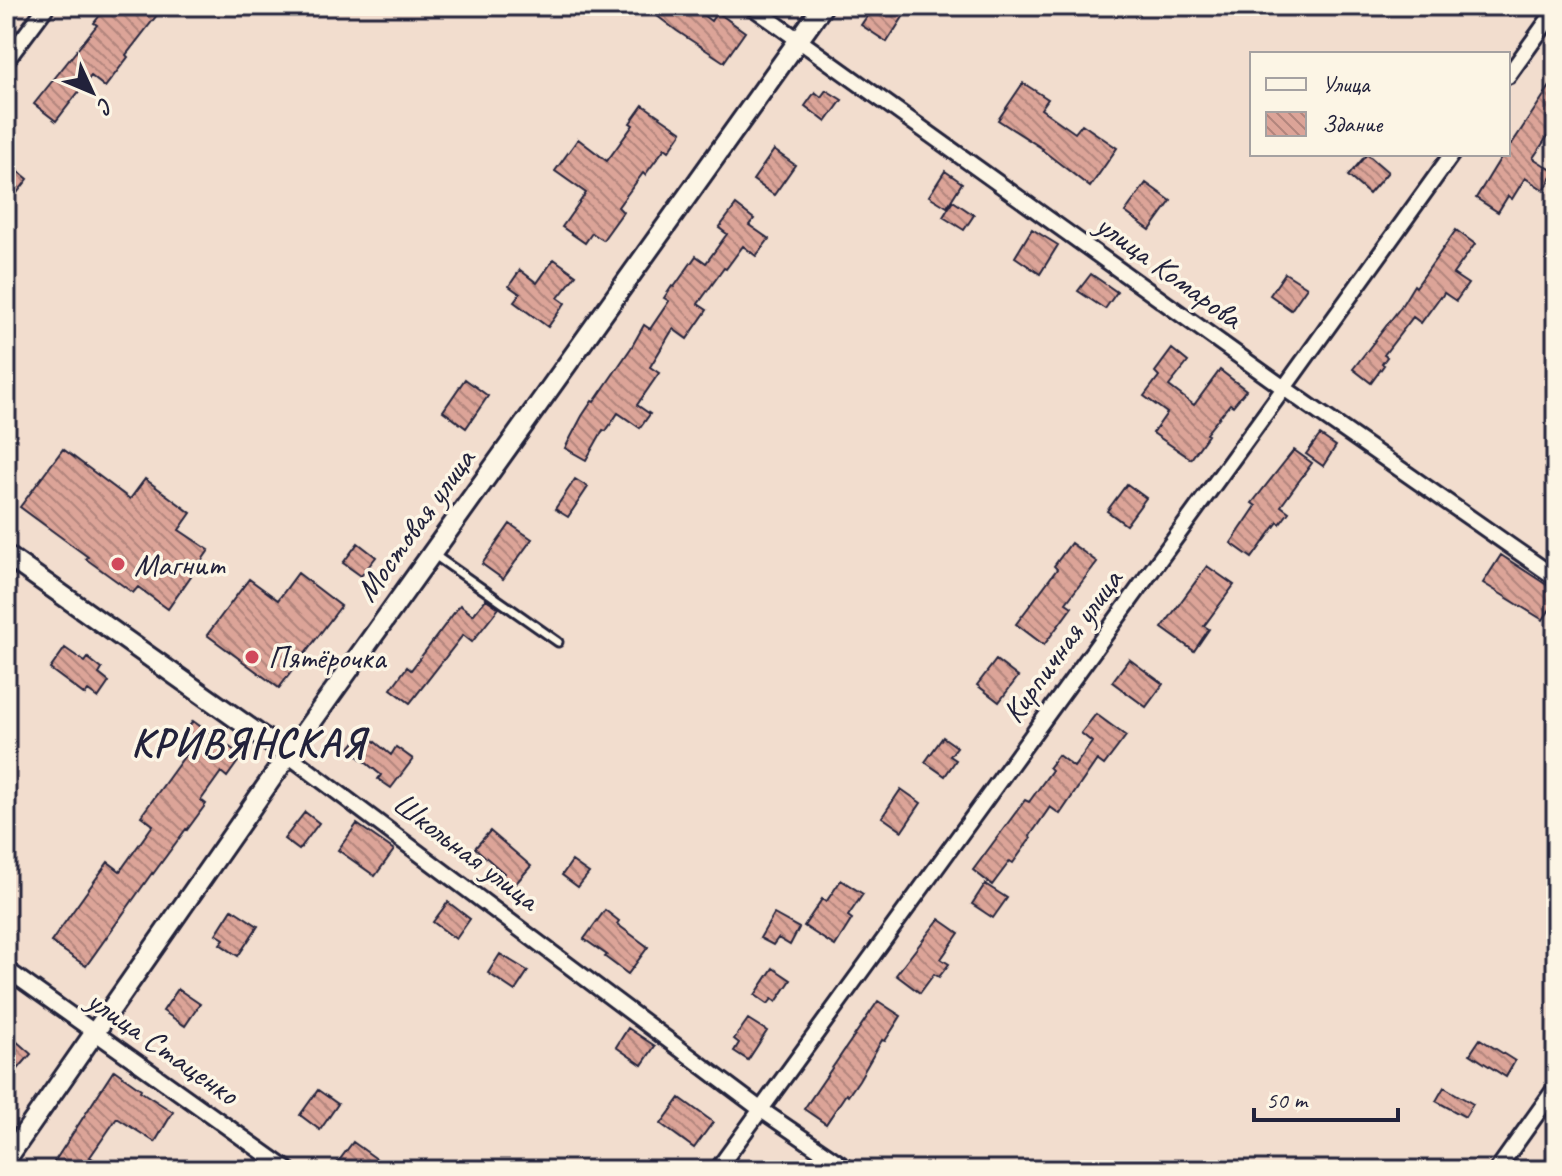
<svg xmlns="http://www.w3.org/2000/svg" width="1562" height="1176" font-family="Caveat,sans-serif">
  <defs>
    <pattern id="building-back-hatch" width="6" height="6" patternUnits="userSpaceOnUse" patternTransform="scale(2)"><rect width="6" height="6" fill="#dca498"/><path d="M-1 5l2 2M0 0l6 6M5-1l2 2" fill="none" stroke="#b2857d"/></pattern>
  </defs>
  <rect width="100%" height="100%" fill="#f2ddce"/>
  <filter id="ink" filterUnits="userSpaceOnUse"><feTurbulence type="fractalNoise" baseFrequency=".0125" numOctaves="2"/><feDisplacementMap in="SourceGraphic" scale="16" xChannelSelector="R" yChannelSelector="G"/><feConvolveMatrix kernelMatrix="1 2 1 2 8 2 1 2 1" color-interpolation-filters="sRGB"/></filter>
  <g filter="url(#ink)">
    <path fill="url(#building-back-hatch)" stroke="#22223b" stroke-width="2" d="M107,6H164L126,55L128,57L105,87L91,76L56,121L34,104L97,25L94,23Z
      M644,6H691L711,21L717,12L745,32L724,62L677,31Z
      M874,6H910L887,42L861,25Z
      M1556,77V124L1533,158L1555,172L1544,190L1525,178L1512,199L1508,196L1498,212L1476,198L1503,154H1508L1509,144L1511,145Z
      M1023,83L1048,99L1041,109L1075,133L1082,124L1117,148L1090,187L1042,150L1043,149L998,120Z
      M826,90L842,100L826,122L805,106L815,92L821,97Z
      M643,105L682,132L669,151L665,148L645,175L643,173L618,207L623,212L603,240L592,233L585,243L562,227L586,193L555,171L578,139L607,161L633,125L630,123Z
      M774,150L795,165L774,195L753,180Z
      M1367,154L1388,172L1369,194L1348,176Z
      M6,161L28,179L17,193L6,184Z
      M945,171L962,183L947,207L929,196Z
      M1146,183L1171,201L1150,230L1125,212Z
      M953,201L974,215L964,230L943,217Z
      M736,205L754,219L749,225L769,239L756,256L743,246L726,269L724,268L698,304L707,310L687,339L673,329L650,367L659,373L637,405L650,414L640,428L618,413L606,431L603,430L586,460L565,448L582,416L592,401L594,402L631,348L644,325L650,329L669,301L664,298L672,286L674,287L696,256L706,263L727,234L719,228Z
      M1032,229L1058,245L1040,274L1015,257Z
      M1456,230L1475,244L1453,274L1468,284L1456,301L1444,293L1441,298L1440,297L1421,323L1413,317L1384,355L1387,357L1382,364L1384,365L1371,383L1353,369L1400,308L1414,285L1416,287Z
      M554,259L576,275L558,298L565,303L548,327L514,302L520,294L509,286L520,270L537,283Z
      M1285,273L1307,287L1291,310L1270,295Z
      M1091,274L1117,292L1105,309L1078,291Z
      M1172,349L1188,362L1169,386L1194,405L1220,370L1246,390L1233,406L1230,404L1206,434L1208,435L1191,459L1153,433L1167,413L1144,396L1159,376L1155,372Z
      M465,379L488,396L466,428L443,411Z
      M1320,435L1336,446L1323,466L1306,454Z
      M63,449L130,499L145,479L191,513L179,530L209,550L168,609L138,587L133,593L86,559L88,557L20,507Z
      M1294,450L1312,463L1281,506L1289,512L1280,524L1278,522L1252,558L1231,543L1256,506L1252,503Z
      M575,479L588,487L568,517L555,509Z
      M1127,484L1146,498L1126,525L1107,511Z
      M510,524L532,539L503,579L482,564Z
      M358,543L376,557L361,576L343,563Z
      M1071,543L1097,562L1066,603L1072,607L1044,645L1016,624L1057,569L1054,566Z
      M1501,555L1556,591V600L1543,620L1483,583Z
      M1207,566L1234,585L1204,626L1209,629L1194,651L1162,628Z
      M298,573L341,606L279,688L207,635L249,579L278,600Z
      M486,599L499,608L472,642L463,635L410,703L391,689L407,667L411,670L460,605L473,615Z
      M65,648L85,662L88,658L102,669L99,674L109,682L98,698L88,691L85,695L50,669Z
      M1129,659L1163,684L1146,707L1112,682Z
      M996,660L1018,677L999,702L977,685Z
      M1096,714L1126,736L1104,765L1097,760L1060,814L1050,807L1030,836L1031,838L1013,863L1010,861L992,885L973,870L1025,800L1029,802L1052,770L1049,767L1058,755L1074,767L1092,742L1081,733Z
      M193,721L242,756L227,777L221,772L201,800L206,804L187,830L186,829L153,874L152,873L86,966L51,942L108,862L120,871L153,825L141,816L186,754L175,746Z
      M363,732L391,755L396,747L413,759L391,788L378,779L381,775L349,749Z
      M943,737L957,747L950,756L956,760L945,776L925,762Z
      M901,789L921,803L902,831L882,817Z
      M305,812L319,823L299,850L284,839Z
      M357,824L394,850L375,876L338,850Z
      M490,831L531,866L511,889L499,879L504,873L475,848Z
      M572,861L589,873L578,887L562,875Z
      M841,880L863,894L848,916L852,919L835,946L804,926L822,899L826,902Z
      M985,884L1007,898L993,918L972,904Z
      M448,902L470,919L456,939L433,922Z
      M232,909L258,926L238,956L220,944L224,939L216,934Z
      M605,910L619,921L617,924L648,947L628,974L605,957L607,955L584,939Z
      M774,914L799,928L790,945L778,938L773,945L760,938Z
      M939,919L959,933L941,959L949,964L939,977L934,974L920,993L896,975Z
      M500,954L528,971L515,991L488,973Z
      M773,968L791,980L776,1002L772,999L768,1004L755,995Z
      M178,989L200,1004L185,1026L163,1011Z
      M878,1001L901,1016L885,1041L882,1040L859,1080L848,1096L846,1094L826,1124L804,1109Z
      M748,1019L767,1031L748,1060L734,1051L739,1043L734,1039Z
      M628,1028L655,1046L642,1065L616,1047Z
      M6,1032L31,1054L6,1083Z
      M1480,1039L1515,1061L1506,1077L1470,1054Z
      M114,1070L141,1089L140,1091L173,1112L155,1142L117,1118L90,1157L93,1159L86,1170H49Z
      M1444,1087L1473,1104L1465,1117L1436,1101Z
      M318,1090L338,1104L320,1130L300,1115Z
      M680,1098L713,1122L694,1148L661,1124Z
      M353,1142L392,1170H332Z"/>
    <g fill="none" stroke-linecap="round" stroke-linejoin="round">
      <defs>
        <path id="service" d="M433,554L558,642"/>
        <path id="minor" d="M751,6L1284,388L1556,578
          M6,61L47,6
          M1508,76L1556,9
          M288,755L760,1109L849,1170
          M6,969L288,1170
          M717,1170L1284,388L1452,154
          M1497,1170L1556,1087"/>
        <path id="tertiary" d="M6,555L288,755
          M6,1160L288,755L823,6"/>
      </defs>
      <use href="#service" stroke="#22223b" stroke-width="13"/>
      <use href="#minor" stroke="#22223b" stroke-width="20"/>
      <use href="#tertiary" stroke="#22223b" stroke-width="24"/>
      <use href="#service" stroke="#fcf5e5" stroke-width="7"/>
      <use href="#minor" stroke="#fcf5e5" stroke-width="14"/>
      <use href="#tertiary" stroke="#fcf5e5" stroke-width="18"/>
    </g>
  </g>
  <g fill="#d1495b" stroke="#fcf5e5" stroke-width="3">
    <circle cx="118" cy="564" r="8"/>
    <circle cx="252" cy="657" r="8"/>
  </g>
  <g text-anchor="middle" dominant-baseline="central" stroke-width="7" stroke-linejoin="round" paint-order="stroke">
    <g font-size="32" fill="#22223b" stroke="#fcf5e5">
      <text transform="translate(1169 271) rotate(36)">улица Комарова</text>
      <text transform="translate(415 525) rotate(-54)">Мостовая улица</text>
      <text transform="translate(1062 646) rotate(-54)">Кирпичная улица</text>
      <text transform="translate(466 851) rotate(37)">Школьная улица</text>
      <text transform="translate(163 1047) rotate(35)">улица Стаценко</text>
    </g>
    <g font-size="32" fill="#22223b" stroke="#fcf5e5" text-anchor="start">
      <text x="134" y="564">Магнит</text>
      <text x="268" y="657">Пятёрочка</text>
    </g>
    <g font-size="40" font-weight="bold" letter-spacing="2" fill="#22223b" stroke="#fcf5e5">
      <text x="249" y="743">КРИВЯНСКАЯ</text>
    </g>
  </g>
  <rect width="1562" height="1176" fill="none" stroke="#fcf5e5" stroke-width="32"/>
  <rect x="16" y="16" width="1530" height="1144" fill="none" stroke="#22223b" stroke-width="3" filter="url(#ink)"/>
  <rect x="1250" y="52" width="260" height="104" fill="#fcf5e5" stroke="#a5a1a1" stroke-width="2"/>
  <rect x="1266" y="78" width="40" height="12" fill="#fcf5e5" stroke="#a5a1a1" stroke-width="2"/>
  <text x="1322" y="92" font-size="24" fill="#22223b">Улица</text>
  <rect x="1266" y="112" width="40" height="24" fill="url(#building-back-hatch)" stroke="#a5a1a1" stroke-width="2"/>
  <text x="1322" y="132" font-size="24" fill="#22223b">Здание</text>
  <g transform="translate(92 92) rotate(134)" stroke="#fcf5e5" stroke-width="6" paint-order="stroke">
  <path d="M0-6L14 30L0 20L-14 30Z" fill="#22223b"/>
  <text y="-12" font-size="22" font-weight="bold" text-anchor="middle" fill="#22223b">С</text>
  </g>
  <path d="M1254 1108v12h144v-12" fill="none" stroke="#22223b" stroke-width="4"/>
  <text x="1266" y="1108" font-size="24" fill="#22223b" stroke="#fcf5e5" stroke-width="6" paint-order="stroke">50 m</text>
</svg>
